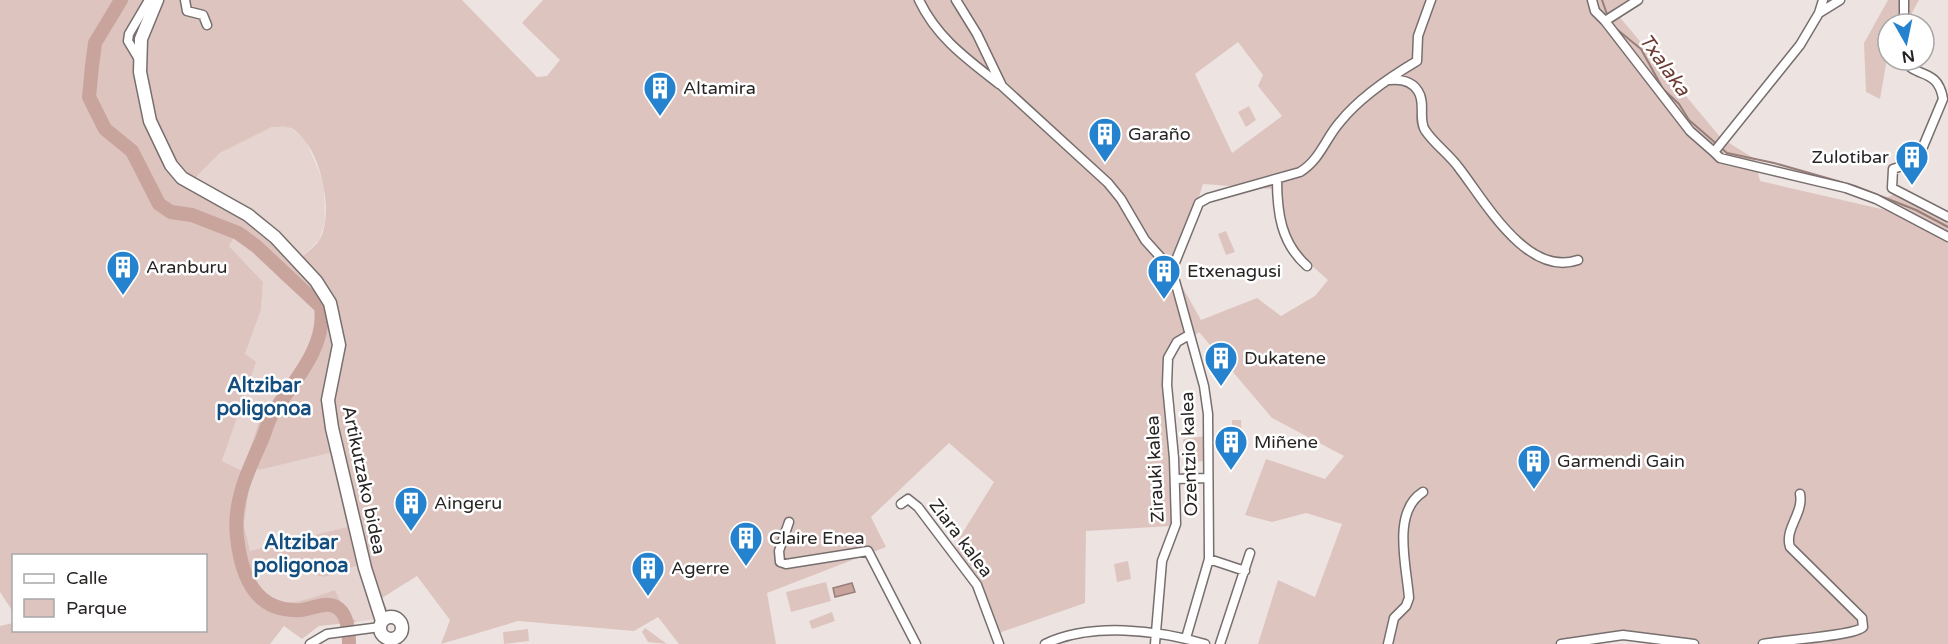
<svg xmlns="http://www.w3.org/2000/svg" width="1948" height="644" font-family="'Varela Round',sans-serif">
  <rect width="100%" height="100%" fill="#ede4e2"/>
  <path fill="#e6d4d1" d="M272,127H289L305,139L324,183L325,222L319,240L300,259L196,177L220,153Z
    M233,237L259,253L282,281L308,301L318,317L312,342L295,373L270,410L259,470L330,453L347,527L250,552L244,525L251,475L222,461L255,362L245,355L261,310L263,282L229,246Z
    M252,562L325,577L356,566L372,596L377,619L357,622L344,609L335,590L302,602L284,603L261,595L250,581Z"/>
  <path fill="#ddc4bf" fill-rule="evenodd" d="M0,0H462L537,77L547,76L560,60L522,23L543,0H1642L1618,15L1721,138L1755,159L1760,181L1890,211L1886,198L1899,192L1948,218V644H1676L1621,637L1590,644H1258L1278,580L1315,597L1342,524L1306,513L1272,522L1245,515L1266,459L1325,479L1344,456L1272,418L1199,332L1163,361L1172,442L1171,526L1086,531L1085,603L996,634L955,545L994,482L949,443L871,517L886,547L767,593L776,644H679L658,617L634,631L518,621L441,644L450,620L417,576L382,598L387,609L377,619L372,596L356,566L325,577L253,562L250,581C276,614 300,602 335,590L344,609L357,622L319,626L302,639L284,626L270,644H0V626L13,623L14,630H206V556H14L13,612L0,592ZM1238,42L1263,75L1258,86L1282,116L1232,153L1195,74ZM272,127C278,127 286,126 291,128C320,144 335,210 320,239C316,246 306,253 300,259L196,177L220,153ZM1203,184L1272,189L1285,242L1328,280L1315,296L1281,316L1257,298L1201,320L1175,274ZM234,237L259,253L282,281L308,301L318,317L312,342L295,373L270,410L261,416L246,461L259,470L330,453L347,527L250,551L244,525L251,475L222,461L256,362L245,354L261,310L263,282L229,246Z
    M1888,0H1919L1906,24H1888V53L1880,99L1866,92L1864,43Z
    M1249,106L1256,120L1246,127L1238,112Z
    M1226,231L1235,252L1226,255L1218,234Z
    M1232,420H1241L1242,453H1232Z
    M1205,436V461L1186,463L1183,439Z
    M1128,561L1131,579L1117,582L1114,564Z
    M826,582L831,601L791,612L786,592Z
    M832,612L835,621L812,629L809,621Z
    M645,628L667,644L648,642L642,632Z
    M528,629L529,641L504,644L503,632Z"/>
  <path fill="#c8a49d" stroke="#987e78" stroke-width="1.5" d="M852,583L855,592L835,597L833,588Z"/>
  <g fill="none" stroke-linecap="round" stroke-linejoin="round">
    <path stroke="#987e78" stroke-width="2" d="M1602,0L1608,17
      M1614,27L1641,49L1663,89L1679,104L1689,120L1727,153L1774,163L1855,186L1916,210L1948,227"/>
    <path stroke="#c8a49d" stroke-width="14" d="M121,0L95,43L92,66L89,97L105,129L132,151L159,204L171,212L192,215L238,233L256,246L321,307C327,348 292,383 271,416C267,424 265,433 261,442C247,473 233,502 237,537C241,575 255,613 301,610C312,609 325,601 336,607C348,613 349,632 349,644"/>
    <defs>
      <path id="street" d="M185,0L187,11L203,15L207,25
        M919,0C937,38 967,59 999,84
        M956,0L977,34L1002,86L1108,183L1121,199L1145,240L1172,270L1204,386L1208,414L1209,559L1186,638
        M1592,0L1595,11L1605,21L1638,0
        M1823,0L1819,13L1800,45L1714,152L1720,158L1846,188L1876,199L1948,237
        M1819,13L1840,0
        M1605,21L1690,131L1714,152
        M1904,24V0
        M1904,60C1915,79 1938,67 1943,99L1917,161L1893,169L1892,188L1948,217
        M140,61L128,41L129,34L149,0
        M1390,80C1400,79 1412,81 1418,91C1426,103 1418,119 1425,130C1434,144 1449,154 1459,168C1484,200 1527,278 1578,260
        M1277,179C1277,213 1281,243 1307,266
        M1172,270L1199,203L1208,198L1300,172C1320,160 1325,139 1340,122C1360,97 1390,77 1417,61L1418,36L1431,0
        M1176,479L1208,478
        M901,504L908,499L918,507L977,585L999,644
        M789,522L779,551L780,562L786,564L868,551L916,644
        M1209,559L1245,571
        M310,644L327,634L380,627
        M1045,644C1091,622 1158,630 1205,644
        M1155,644L1162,561L1176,524L1174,458L1167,385L1168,358L1177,342L1189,335
        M1220,644L1250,553
        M1388,644L1394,618L1406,606L1409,598C1407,568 1391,512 1423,492
        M1561,644L1623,635L1694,644
        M1763,644C1781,640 1855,636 1863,627L1862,618L1790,547C1784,529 1804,513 1800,494"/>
      <path id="secondary" d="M157,0L141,39L140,72L150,121L171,165L182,178L248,215L275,237L316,281L330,303L339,345L328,400L332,428L365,568L382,621
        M380 628a11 11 0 1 1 22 0a11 11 0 1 1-22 0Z"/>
    </defs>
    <use href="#street" stroke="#776f6e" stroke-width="11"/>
    <use href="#secondary" stroke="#776f6e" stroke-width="15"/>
    <use href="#street" stroke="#fff" stroke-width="8"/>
    <use href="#secondary" stroke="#fff" stroke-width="12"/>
  </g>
  <defs>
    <symbol id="building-pin" viewBox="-11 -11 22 30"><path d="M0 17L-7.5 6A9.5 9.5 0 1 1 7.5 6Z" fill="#2582ce" stroke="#fff"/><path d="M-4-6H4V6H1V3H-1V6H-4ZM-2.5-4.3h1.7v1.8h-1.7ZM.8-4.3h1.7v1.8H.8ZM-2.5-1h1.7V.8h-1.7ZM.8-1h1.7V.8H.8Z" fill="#fff"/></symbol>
  </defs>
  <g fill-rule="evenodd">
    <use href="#building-pin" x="641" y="69" width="38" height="52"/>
    <use href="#building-pin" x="1086" y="115" width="38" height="52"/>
    <use href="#building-pin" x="1893" y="138" width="38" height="52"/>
    <use href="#building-pin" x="104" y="248" width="38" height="52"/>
    <use href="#building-pin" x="1145" y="252" width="38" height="52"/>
    <use href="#building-pin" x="1202" y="339" width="38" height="52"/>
    <use href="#building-pin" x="1212" y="423" width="38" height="52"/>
    <use href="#building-pin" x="1515" y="442" width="38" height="52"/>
    <use href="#building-pin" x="392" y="484" width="38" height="52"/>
    <use href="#building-pin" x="727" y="519" width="38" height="52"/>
    <use href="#building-pin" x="629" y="549" width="38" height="52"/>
  </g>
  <g text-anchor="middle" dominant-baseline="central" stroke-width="5" stroke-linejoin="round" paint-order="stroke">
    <g font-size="18" fill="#272423" stroke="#fff" text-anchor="start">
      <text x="683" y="88">Altamira</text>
      <text x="1128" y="134">Garaño</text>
      <text x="1889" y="157" text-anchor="end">Zulotibar</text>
      <text x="146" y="267">Aranburu</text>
      <text x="1187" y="271">Etxenagusi</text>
      <text x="1244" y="358">Dukatene</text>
      <text x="1254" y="442">Miñene</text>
      <text x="1557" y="461">Garmendi Gain</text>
      <text x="434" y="503">Aingeru</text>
      <text x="769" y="538">Claire Enea</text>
      <text x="671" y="568">Agerre</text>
    </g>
    <g font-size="18" fill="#272423" stroke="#fff">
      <text transform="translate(1189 454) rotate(-92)">Ozentzio kalea</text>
      <text transform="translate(1155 469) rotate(-93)">Zirauki kalea</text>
      <text transform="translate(364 480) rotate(78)">Artikutzako bidea</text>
      <text transform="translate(961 538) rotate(53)">Ziara kalea</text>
    </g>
    <g font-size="20" font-style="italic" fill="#6e3b32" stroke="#fff">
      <text transform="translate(1664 65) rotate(54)">Txalaka</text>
    </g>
    <g font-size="20" font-weight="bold" fill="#144e7f" stroke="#fff">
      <text x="264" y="386">Altzibar<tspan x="264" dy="23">poligonoa</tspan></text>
      <text x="301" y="543">Altzibar<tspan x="301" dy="23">poligonoa</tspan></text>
    </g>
  </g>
  <rect x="12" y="554" width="195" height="78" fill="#ffffff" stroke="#a9a7a7" stroke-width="1.5"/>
  <rect x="24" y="574" width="30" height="9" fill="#ffffff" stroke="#a9a7a7" stroke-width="1.5"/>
  <text x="66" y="584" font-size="18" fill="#272423">Calle</text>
  <rect x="24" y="599" width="30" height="18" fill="#ddc4bf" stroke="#a9a7a7" stroke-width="1.5"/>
  <text x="66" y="614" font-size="18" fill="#272423">Parque</text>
  <g transform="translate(1906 42) rotate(171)"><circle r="28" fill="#ffffff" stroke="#a9a7a7" stroke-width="1.5"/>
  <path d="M0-4.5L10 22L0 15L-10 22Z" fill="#2582ce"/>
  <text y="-9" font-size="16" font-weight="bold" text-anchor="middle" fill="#272423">N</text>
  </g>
</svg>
